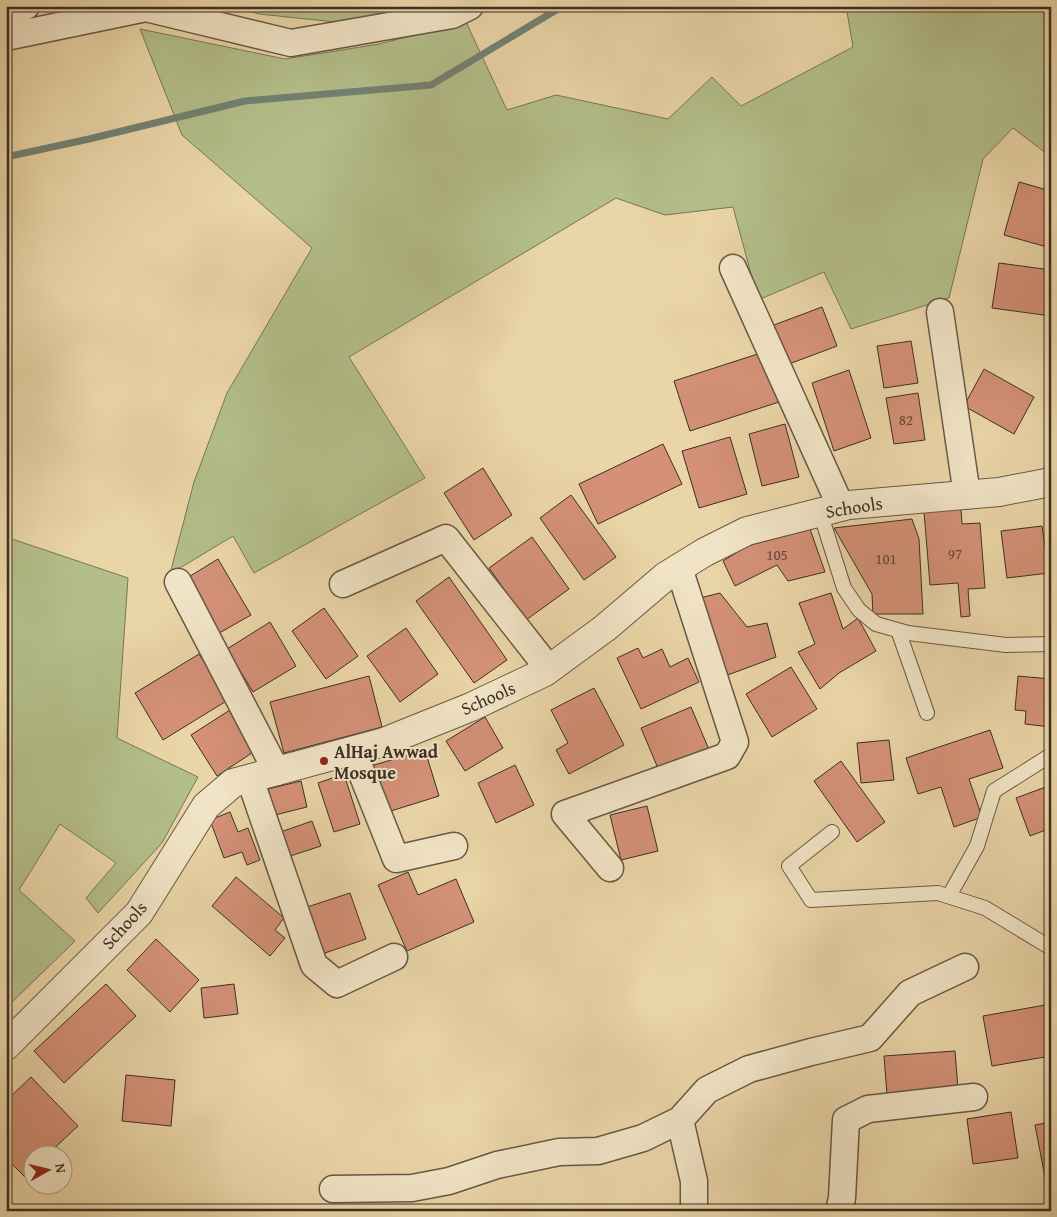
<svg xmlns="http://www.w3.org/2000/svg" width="1057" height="1217" font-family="'Gentium Book Plus',serif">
  <rect width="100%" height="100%" fill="#ead5a7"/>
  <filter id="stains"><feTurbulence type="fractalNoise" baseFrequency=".004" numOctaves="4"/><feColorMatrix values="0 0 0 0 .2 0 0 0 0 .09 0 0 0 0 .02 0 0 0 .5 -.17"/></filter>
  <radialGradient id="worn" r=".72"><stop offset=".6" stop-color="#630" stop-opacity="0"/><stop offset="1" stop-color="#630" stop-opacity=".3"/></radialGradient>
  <path fill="#b3be8a" stroke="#787657" d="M230,6H454L345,23L259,14Z
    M846,6H1051V157L1013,128L983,159L949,298L851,329L824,272L758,300L733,207L665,215L616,198L349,357L425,478L254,573L233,536L170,574L194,482L227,393L312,248L182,135L140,29L285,59L379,44L466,22L507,110L556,95L668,119L712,77L741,106L853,47Z
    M6,537L128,578L117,738L198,777L162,843L98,913L86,898L116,863L60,824L19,890L75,941L6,1008Z"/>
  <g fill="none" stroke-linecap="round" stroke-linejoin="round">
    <path stroke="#738273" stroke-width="7" d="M6,157L89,139L245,101L431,85L563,6"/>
  </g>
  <path fill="#d49178" stroke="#3c2f24" d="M1019,182L1051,191V248L1004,235Z
    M999,263L1051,270V316L992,308Z
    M822,307L837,346L789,364L774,325Z
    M911,341L918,383L884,388L877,346Z
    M767,351L782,401L690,431L674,381Z
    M984,369L1034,397L1014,434L964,406Z
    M849,370L871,438L834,451L812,383Z
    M918,393L925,440L894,444L886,398Z
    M785,424L799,477L762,486L749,434Z
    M730,437L747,494L699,508L682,451Z
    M663,444L682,484L598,524L579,484Z
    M483,468L512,515L474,540L444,493Z
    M571,495L616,557L584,580L540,518Z
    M961,509L962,524L980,523L985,588L968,589L970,616L961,617L958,583L930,585L924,512Z
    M912,519L919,539L923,614H873L872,594L834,528Z
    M1042,526L1049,573L1007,578L1001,531Z
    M810,529L825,572L788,581L777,565L735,586L723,561L747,546Z
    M532,537L569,589L526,620L489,568Z
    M218,559L251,615L214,636L182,581Z
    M449,577L507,660L474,683L416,601Z
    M720,593L747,627L767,623L776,657L725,676L696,599Z
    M831,593L843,629L858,618L876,651L839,673L820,689L798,652L815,644L799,603Z
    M324,608L358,656L326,679L292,631Z
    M270,622L296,666L253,692L227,649Z
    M406,628L438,674L400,702L367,656Z
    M638,648L643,658L662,649L670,667L688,658L699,682L641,709L617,658Z
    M199,654L228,700L163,740L135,693Z
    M791,667L817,709L772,737L746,694Z
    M369,676L382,727L284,753L270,702Z
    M1018,676L1051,679V727L1025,724L1026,711L1015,710Z
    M594,688L624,745L569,774L556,750L568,743L551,710Z
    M691,707L710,752L660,773L641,728Z
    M233,708L258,749L217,776L191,735Z
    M485,717L503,748L465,771L446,741Z
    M990,730L1003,768L969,779L982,817L954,827L941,787L918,794L906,758Z
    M889,740L894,780L861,783L857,743Z
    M425,750L439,796L378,815L364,768Z
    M841,761L885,822L857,842L814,781Z
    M515,765L534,805L496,823L478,783Z
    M344,774L360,824L334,832L318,783Z
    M301,781L307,807L275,815L268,789Z
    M1051,785V828L1030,836L1016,798Z
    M647,806L658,851L621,860L610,815Z
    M230,812L238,832L248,828L260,860L247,865L242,852L224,858L210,820Z
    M312,821L321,846L284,858L275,834Z
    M408,872L418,895L456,879L474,922L407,951L378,885Z
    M236,877L284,918L275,930L285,938L270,956L212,906Z
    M350,893L366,939L310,958L295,911Z
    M156,939L199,980L170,1012L127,970Z
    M106,984L136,1016L64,1083L34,1051Z
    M234,984L238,1014L204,1018L201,988Z
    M1051,1004V1056L992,1066L983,1016Z
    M955,1051L958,1089L887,1095L884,1056Z
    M126,1075L175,1080L171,1126L122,1121Z
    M31,1077L78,1126L48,1154H32V1169L25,1177L6,1158V1101Z
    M1011,1112L1018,1158L973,1164L967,1119Z
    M1051,1122V1192L1048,1193L1035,1125Z
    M181,1209H268V1211H181Z"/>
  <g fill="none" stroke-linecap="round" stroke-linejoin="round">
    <defs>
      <path id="service" d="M820,512L844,588L859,610L876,624L908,633L1006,645L1051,644
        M898,630L927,713
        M832,832L789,866L811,900L938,893L985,908L1051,948
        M949,896L977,846L994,791L1051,755"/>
      <path id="minor" d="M6,15L26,6
        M6,37L146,8L291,43L452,15L470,6
        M733,268L841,507
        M940,312L967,495
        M178,582L277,772
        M343,584L446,538L549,669
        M353,751L396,859L454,846
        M250,779L314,965L337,984L394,957
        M610,868L565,814L727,756L735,742L679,568
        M333,1189L412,1188L449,1181L497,1165L559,1152L598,1151L643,1138L680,1120
        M694,1211V1181L680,1120L707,1090L749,1069L811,1052L870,1038L910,993L965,967
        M839,1211L842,1198L846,1120L868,1109L974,1097"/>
      <path id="tertiary" d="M6,1046L139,913L206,806L233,783L384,742L471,707L545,672L605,628L666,576L705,552L747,531L849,505L999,492L1051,482"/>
    </defs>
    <use href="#service" stroke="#685845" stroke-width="16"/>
    <use href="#minor" stroke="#685845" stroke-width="29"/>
    <use href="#tertiary" stroke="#685845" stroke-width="30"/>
    <use href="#service" stroke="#f1e4c6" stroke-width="14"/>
    <use href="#minor" stroke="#f1e4c6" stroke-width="26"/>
    <use href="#tertiary" stroke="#f1e4c6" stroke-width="28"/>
  </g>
  <circle fill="#8f2418" stroke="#f1e4c6" stroke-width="2" cx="324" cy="761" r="5"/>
  <g text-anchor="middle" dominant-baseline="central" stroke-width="4" stroke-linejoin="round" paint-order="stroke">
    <g font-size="15" fill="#624839">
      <text x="906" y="419">82</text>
      <text x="955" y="553">97</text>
      <text x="777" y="554">105</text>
      <text x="886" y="558">101</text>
    </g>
    <g font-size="18" fill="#3c2f24" stroke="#f1e4c6">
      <text transform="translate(854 507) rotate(-9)">Schools</text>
      <text transform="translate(488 698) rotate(-24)">Schools</text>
      <text transform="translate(124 925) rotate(-48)">Schools</text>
    </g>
    <g font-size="18" font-weight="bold" fill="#3c2f24" stroke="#f1e4c6" text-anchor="start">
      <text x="334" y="751">AlHaj Awwad<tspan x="334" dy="21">Mosque</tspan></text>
    </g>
  </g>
  <rect width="1057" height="1217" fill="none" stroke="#ead5a7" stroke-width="25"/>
  <rect x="8" y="8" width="1042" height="1202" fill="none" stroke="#3c2f24" stroke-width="2.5"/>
  <rect x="12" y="12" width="1032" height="1192" fill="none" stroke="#3c2f24"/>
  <g transform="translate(48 1170) rotate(82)"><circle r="24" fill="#f1e4c6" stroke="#a99c85"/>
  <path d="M0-4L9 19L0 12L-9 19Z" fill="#8f2418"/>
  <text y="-8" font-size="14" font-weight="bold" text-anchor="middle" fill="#3c2f24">N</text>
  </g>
  <rect width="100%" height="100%" filter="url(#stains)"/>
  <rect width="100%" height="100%" fill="url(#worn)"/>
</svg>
